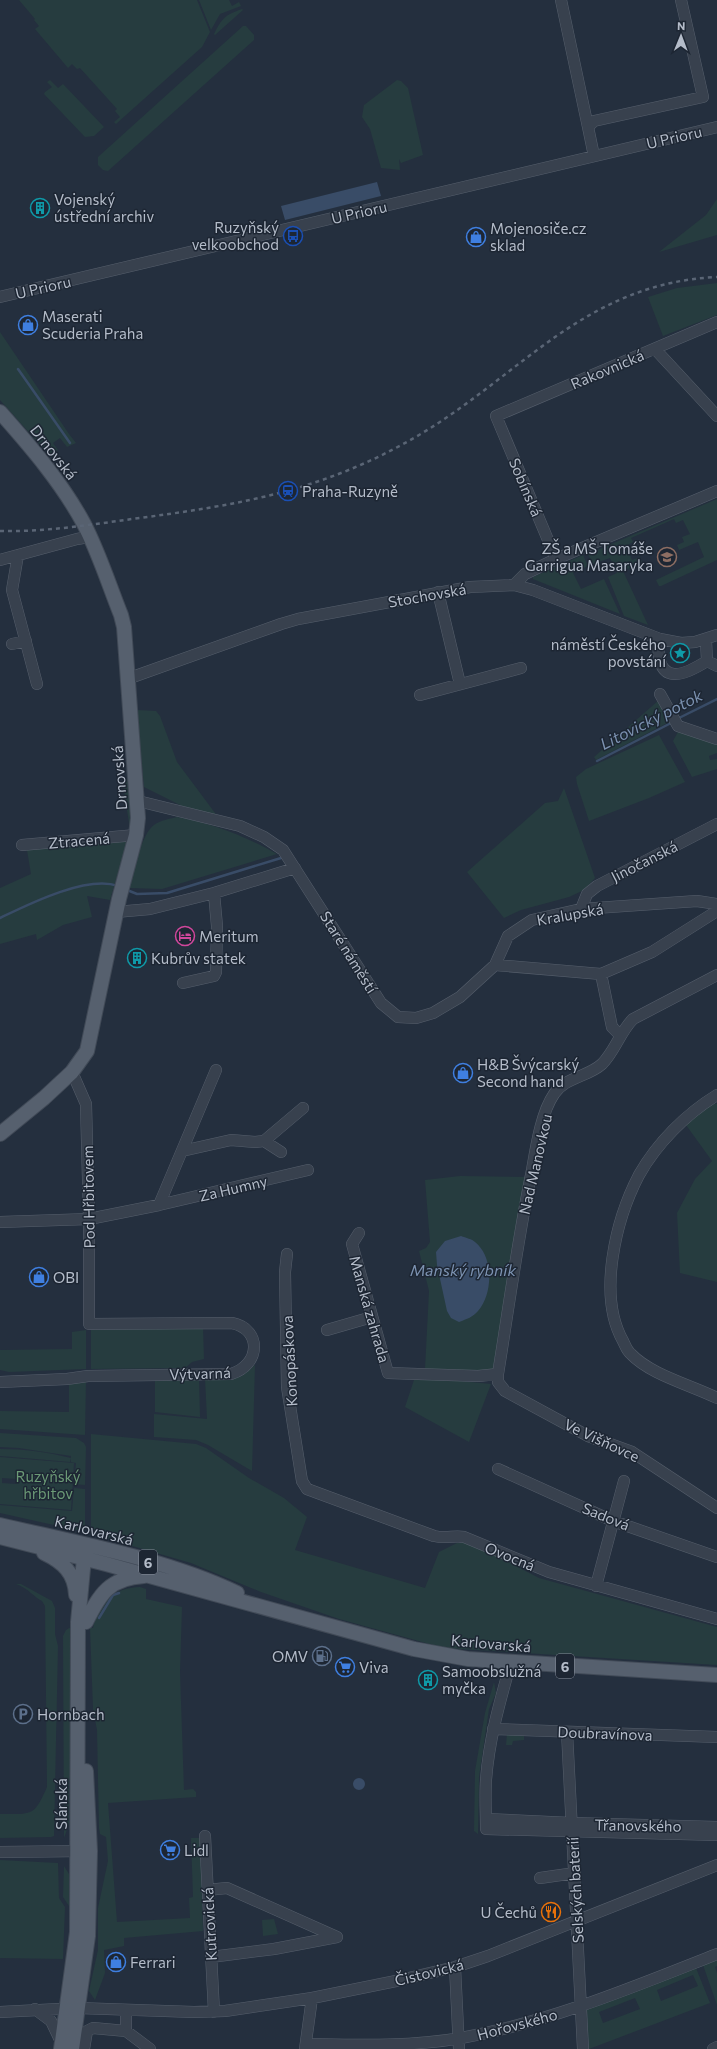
<svg xmlns="http://www.w3.org/2000/svg" width="717" height="2049" font-family="Commissioner,sans-serif">
  <rect width="100%" height="100%" fill="#242f3e"/>
  <path fill="#263c3f" fill-rule="evenodd" d="M19,0H197L210,32L202,47L116,124L114,122L120,117L115,111L117,109L80,68L77,69L72,64L68,68L35,29L39,26L34,20L35,19Z
    M199,0H229L232,6L239,2L241,6L220,14L211,30Z
    M242,9L243,10L215,35L214,34C222,18 225,15 242,9Z
    M243,26H246L254,35V40L108,171L103,170L98,165V157Z
    M50,80L58,88L63,84L104,127L94,136L85,137L44,94L45,92L52,87L47,82Z
    M397,80L401,81L408,88L423,155L401,163L399,159L400,170L381,168L370,129L362,117L364,105Z
    M717,199V235L659,252L706,215Z
    M717,283V315L663,336L648,297L677,288Z
    M0,332L69,434L76,443L67,447L60,438L53,443L58,450L50,456L0,400Z
    M717,499V560L661,586H659L656,580L704,557L698,542L679,550L677,545L684,542L682,537L690,534L683,520L676,523L674,519L631,538L633,542L626,546L632,560L640,557L642,562L623,571L648,625L624,616L608,577L617,573L610,558L593,564L588,554Z
    M583,555L588,566L573,573L581,589L604,579L620,614L533,579V577Z
    M659,700L671,721L596,760L594,757Z
    M137,710L156,711L160,716L177,762L218,817L182,806L144,787Z
    M679,730L717,743V753L709,756L710,760L717,759V769L692,777L673,741Z
    M659,735L685,782L649,798L589,821L577,784L576,777L586,769Z
    M125,779H131L133,803L130,830L123,783Z
    M564,788L595,878L584,890L569,897L521,910L504,918L467,872L545,803L558,801Z
    M177,817C212,823 247,837 277,854L162,889L129,888C134,872 141,834 154,825C161,820 169,819 177,817Z
    M125,841L127,843L110,900L87,896L92,917L63,925L37,940L36,934L0,944V888L31,874L27,850Z
    M713,1103L717,1104V1282L680,1273L677,1213L695,1179L712,1161L686,1125Z
    M460,1176L525,1177L494,1371L425,1369L429,1291L419,1251L426,1248L430,1242L425,1180Z
    M203,1326L204,1359L192,1362L185,1368L91,1369V1328Z
    M86,1330V1369L9,1372L0,1370V1350L72,1349V1332Z
    M255,1365L252,1471L208,1445L196,1440L154,1437V1414L207,1419L205,1378L242,1376Z
    M155,1378H199L200,1417L155,1412Z
    M439,1379L491,1384L469,1442L405,1407L414,1380Z
    M86,1380L85,1435L0,1429V1411L69,1412V1383Z
    M0,1433L76,1438L84,1443L86,1447L85,1485L74,1484L76,1463L71,1462V1456L19,1448L0,1447Z
    M91,1434L196,1444L206,1448L249,1478L284,1498L307,1517L295,1550L425,1588L439,1552L457,1543H471L539,1578L717,1627V1665L444,1648L339,1619L261,1592L191,1563L91,1534Z
    M0,1449C24,1449 47,1452 71,1458L70,1462L0,1456Z
    M0,1457L74,1463L71,1510L0,1504ZM2,1478L17,1479L16,1484L2,1483Z
    M74,1488L85,1489V1532L0,1513V1505L72,1511Z
    M16,1584H21L52,1601L55,1608V1634L58,1646L54,1836L51,1837L0,1838V1814C32,1814 34,1817 47,1787L45,1606L42,1601C35,1598 28,1588 16,1584Z
    M140,1587L146,1589V1599L182,1607L180,1672L184,1790L193,1789L196,1792V1797L108,1803L117,1922L190,1918L189,1898L193,1897L191,1838H200L203,1931L124,1938V1946L104,1950L105,1973L95,2000L89,1991L98,1950V1908L108,1861L106,1837L100,1834L99,1828L97,1730L93,1709L90,1628H93C99,1601 114,1588 140,1587Z
    M71,1627L73,1757L69,1782V1824L64,1838L63,1636L66,1630Z
    M494,1682L496,1693L489,1709L479,1777L478,1834L474,1831L475,1771L485,1713Z
    M507,1733L524,1734V1740L513,1741L512,1745H506Z
    M0,1860L58,1863L59,1898L65,1907L63,1959L0,1958Z
    M64,1866L69,1874V1906L63,1897Z
    M274,1919L278,1934L263,1936L262,1920Z
    M717,1960V1966L715,1967L717,1973V2005L703,1965Z
    M696,1968L710,2003L589,2049L587,2010ZM693,1975L698,1986L661,2001L657,1990ZM635,1998L640,2009L603,2023L599,2012Z"/>
  <path fill="#394c67" d="M377,182L381,196L285,220L281,206Z
    M461,1236C466,1238 472,1239 475,1242C494,1257 493,1294 478,1311C473,1317 467,1319 459,1322L451,1318L447,1311L437,1265L436,1252L445,1241Z
    M353 1784a6 6 0 1 1 12 0a6 6 0 1 1-12 0Z"/>
  <g fill="none" stroke-linecap="round" stroke-linejoin="round">
    <path stroke="#394c67" stroke-width="2.5" d="M18,369L70,443
      M677,719L717,699
      M597,761L673,722
      M127,890L137,894L167,893L281,858
      M0,918C29,904 87,875 118,886
      M99,1618L113,1595L119,1593"/>
    <defs>
      <path id="minor" d="M561,0L588,127
        M594,156L588,127L594,121L703,97L681,0
        M0,297L717,127
        M655,349L717,416
        M18,555L12,590L37,684
        M556,559L496,416L717,322
        M0,560L77,539L89,537
        M514,585L525,574L556,559L717,491
        M438,592L460,684
        M660,639C657,651 658,673 674,674C684,675 699,666 707,661
        M706,640L707,661
        M12,644L26,641
        M707,661L717,666
        M127,679L281,624L298,619L470,587L514,585L533,590L660,639L681,643L695,642L717,635
        M660,694L678,726L717,739
        M420,695L521,668
        M138,801L240,826L264,837L283,850L381,1003L398,1017L416,1018L433,1013L460,997L495,965L508,936L532,920L581,909L697,901L717,904
        M22,845L136,835
        M581,909L587,894L597,886L717,824
        M116,912L150,909L214,893L295,868
        M495,965L601,974L652,952L717,911
        M601,974L612,1027L620,1035
        M717,975L633,1019C620,1032 615,1051 602,1064C588,1077 565,1077 554,1094C541,1113 536,1147 532,1170C518,1237 509,1306 498,1374V1382L505,1391L588,1436L632,1452L717,1508
        M183,983L214,976L216,972L217,926L214,893
        M717,1095C686,1114 657,1143 639,1175C616,1219 597,1295 623,1341C625,1345 627,1351 631,1354C651,1375 691,1385 717,1398
        M264,1141L281,1152
        M182,1151L231,1140L255,1142L264,1141L303,1108
        M159,1205L216,1070
        M0,1222L89,1219L159,1205L308,1170
        M359,1233L352,1244L388,1373L478,1376L498,1374
        M287,1254L285,1272L287,1387L302,1481L307,1489L434,1536C447,1539 454,1535 464,1537L549,1572L717,1619
        M327,1330L372,1317
        M0,1382L67,1379L88,1376L231,1374C261,1365 262,1329 232,1323L89,1324V1219L86,1104L72,1072
        M498,1469L613,1521L717,1557
        M596,1586L624,1481
        M511,1662C500,1701 489,1739 486,1780C485,1796 486,1813 486,1829L717,1835
        M493,1729L717,1737
        M567,1732L583,2049
        M486,1819L572,1823L717,1827
        M205,1836L214,2012
        M0,1852L85,1851
        M540,1878L575,1873
        M207,1890L227,1888L337,1937
        M211,1957L274,1949L337,1937
        M455,1967L459,2049
        M35,2009L51,2021L62,2044
        M0,2012L78,2008L194,2012L225,2011L312,1998L396,1981L455,1967L488,1956L717,1865
        M126,2031V2010
        M306,2044C357,2045 410,2047 461,2038C550,2022 633,1987 717,1954
        M84,2049L87,2031L93,2028L126,2031L150,2049
        M305,2049L312,1998
        M713,2049L717,2047"/>
      <path id="major" d="M0,412C31,447 62,483 84,524C99,553 109,585 121,615L124,627L138,818L136,835L119,899L87,1051L72,1072L44,1098L0,1134
        M0,1525C77,1543 166,1559 237,1593
        M0,1537L106,1564L414,1649L468,1659L717,1675
        M44,1553C63,1562 75,1573 76,1595
        M86,1622C100,1594 109,1578 144,1576
        M61,2049L77,1932L78,1622L84,1558L88,1545
        M72,2049L88,1936L90,1851L86,1771"/>
    </defs>
    <use href="#minor" stroke="#565f6c" stroke-width="12"/>
    <use href="#major" stroke="#414a57" stroke-width="16"/>
    <use href="#minor" stroke="#38414e" stroke-width="11"/>
    <use href="#major" stroke="#56606e" stroke-width="14"/>
    <path stroke="#5a6575" stroke-width="2.5" stroke-dasharray="4 4" stroke-linecap="butt" d="M0,531C44,532 89,525 132,519C239,505 324,491 419,435C522,374 586,283 717,277"/>
  </g>
  <defs>
    <symbol id="building-ring" viewBox="-11 -11 22 22"><circle r="9.5" fill="#1d2633" stroke="#0f9aa8" stroke-width="1.5"/><path d="M-4-6H4V6H1V3H-1V6H-4ZM-2.5-4.3h1.7v1.8h-1.7ZM.8-4.3h1.7v1.8H.8ZM-2.5-1h1.7V.8h-1.7ZM.8-1h1.7V.8H.8Z" fill="#0f9aa8"/></symbol>
    <symbol id="bus-ring" viewBox="-11 -11 22 22"><circle r="9.5" fill="#1d2633" stroke="#1a4fb4" stroke-width="1.5"/><path d="M-5-6H5V4H4V6H2V4H-2V6H-4V4H-5ZM-3.5-4V0h7V-4ZM-3.5 1.2v1.5H-2V1.2ZM2 1.2v1.5H3.5V1.2Z" fill="#1a4fb4"/></symbol>
    <symbol id="shop-ring" viewBox="-11 -11 22 22"><circle r="9.5" fill="#1d2633" stroke="#3f7fe0" stroke-width="1.5"/><path d="M-5-2.5h2.3a2.7 3.5 0 0 1 5.4 0H5L5.5 6h-11ZM-1.5-2.5h3a1.5 2.3 0 0 0-3 0Z" fill="#3f7fe0"/></symbol>
    <symbol id="station-ring" viewBox="-11 -11 22 22"><circle r="9.5" fill="#1d2633" stroke="#1a4fb4" stroke-width="1.5"/><path d="M-3-6H3Q5-6 5-4V2Q5 4 3 4L4.5 6H3L1.5 4h-3L-3 6H-4.5L-3 4Q-5 4-5 2V-4Q-5-6-3-6ZM-3.5-4v3h7v-3ZM-3.5 1v1.5H-2V1ZM2 1v1.5H3.5V1Z" fill="#1a4fb4"/></symbol>
    <symbol id="school-ring" viewBox="-11 -11 22 22"><circle r="9.5" fill="#1d2633" stroke="#8d6e63" stroke-width="1.5"/><path d="M0-5L7-2L0 1L-7-2ZM-4 1L0 2.5L4 1V4Q0 6-4 4Z" fill="#8d6e63"/></symbol>
    <symbol id="sight-ring" viewBox="-11 -11 22 22"><circle r="9.5" fill="#1d2633" stroke="#0f9aa8" stroke-width="1.5"/><path d="M0-6L1.8-2.2L6-1.7L2.9 1.2L3.7 5.4L0 3.3L-3.7 5.4L-2.9 1.2L-6-1.7L-1.8-2.2Z" fill="#0f9aa8"/></symbol>
    <symbol id="hotel-ring" viewBox="-11 -11 22 22"><circle r="9.5" fill="#1d2633" stroke="#d1479c" stroke-width="1.5"/><path d="M-6-4.5h1.5V1H6V5H4.5V3h-9V5H-6ZM-4 0a1.8 1.8 0 1 1 3.6 0ZM.5 0V-2.5h3Q6-2.5 6 0Z" fill="#d1479c"/></symbol>
    <symbol id="fuel-ring" viewBox="-11 -11 22 22"><circle r="9.5" fill="#1d2633" stroke="#5c6f8a" stroke-width="1.5"/><path d="M-5.5-6h7V0h2V4h1.3V-2.5L3-4.5l.8-.8L6-3V5H2.5V1h-1V6h-7ZM-4.2-4.7v3.2H.2V-4.7Z" fill="#5c6f8a"/></symbol>
    <symbol id="supermarket-ring" viewBox="-11 -11 22 22"><circle r="9.5" fill="#1d2633" stroke="#3f7fe0" stroke-width="1.5"/><path d="M-6-5.5h2.5l.6 2H6L4.5 2H-2.5L-4.4-4H-6ZM-1.5 3.2a1.3 1.3 0 1 0 .1 0ZM3 3.2a1.3 1.3 0 1 0 .1 0Z" fill="#3f7fe0"/></symbol>
    <symbol id="parking-ring" viewBox="-11 -11 22 22"><circle r="9.5" fill="#1d2633" stroke="#5c6f8a" stroke-width="1.5"/><path d="M-3.5-5.5H1a3.5 3.5 0 0 1 0 7H-1V5.5H-3.5ZM-1-3.4V-.6H.8a1.4 1.4 0 0 0 0-2.8Z" fill="#5c6f8a"/></symbol>
    <symbol id="restaurant-ring" viewBox="-11 -11 22 22"><circle r="9.5" fill="#1d2633" stroke="#e8710a" stroke-width="1.5"/><path d="M-5-6h1v4h1v-4h1v4h1v-4h1v5L-1.5 .5V6h-2V.5L-5-1ZM5-6V6H3V1.5H1.5Q1.5-4 5-6Z" fill="#e8710a"/></symbol>
  </defs>
  <g fill-rule="evenodd">
    <use href="#building-ring" x="29" y="197" width="22" height="22"/>
    <use href="#bus-ring" x="282" y="225" width="22" height="22"/>
    <use href="#shop-ring" x="465" y="226" width="22" height="22"/>
    <use href="#shop-ring" x="17" y="314" width="22" height="22"/>
    <use href="#station-ring" x="277" y="480" width="22" height="22"/>
    <use href="#school-ring" x="656" y="546" width="22" height="22"/>
    <use href="#sight-ring" x="669" y="642" width="22" height="22"/>
    <use href="#hotel-ring" x="174" y="925" width="22" height="22"/>
    <use href="#building-ring" x="126" y="947" width="22" height="22"/>
    <use href="#shop-ring" x="452" y="1062" width="22" height="22"/>
    <use href="#shop-ring" x="28" y="1266" width="22" height="22"/>
    <use href="#fuel-ring" x="311" y="1645" width="22" height="22"/>
    <use href="#supermarket-ring" x="334" y="1656" width="22" height="22"/>
    <use href="#building-ring" x="417" y="1669" width="22" height="22"/>
    <use href="#parking-ring" x="12" y="1703" width="22" height="22"/>
    <use href="#supermarket-ring" x="159" y="1839" width="22" height="22"/>
    <use href="#restaurant-ring" x="540" y="1901" width="22" height="22"/>
    <use href="#shop-ring" x="105" y="1951" width="22" height="22"/>
  </g>
  <g text-anchor="middle" dominant-baseline="central" stroke-width="3" stroke-linejoin="round" paint-order="stroke">
    <g fill="#1d2633" stroke="#878f9c" stroke-width="1">
      <rect x="139" y="1550" width="18" height="24" rx="3"/>
      <rect x="556" y="1654" width="18" height="24" rx="3"/>
    </g>
    <g font-size="14" font-weight="bold" fill="#b4bcc9">
      <text x="148" y="1562">6</text>
      <text x="565" y="1666">6</text>
    </g>
    <g font-size="15" fill="#b4bcc9" stroke="#1d2633">
      <text transform="translate(674 137) rotate(-13)">U Prioru</text>
      <text transform="translate(359 212) rotate(-13)">U Prioru</text>
      <text transform="translate(43 287) rotate(-13)">U Prioru</text>
      <text transform="translate(607 369) rotate(-23)">Rakovnická</text>
      <text transform="translate(54 452) rotate(52)">Drnovská</text>
      <text transform="translate(526 487) rotate(67)">Sobínská</text>
      <text transform="translate(427 595) rotate(-10)">Stochovská</text>
      <text transform="translate(119 778) rotate(-94)">Drnovská</text>
      <text transform="translate(79 840) rotate(-5)">Ztracená</text>
      <text transform="translate(644 861) rotate(-27)">Jinočanská</text>
      <text transform="translate(570 914) rotate(-10)">Kralupská</text>
      <text transform="translate(349 952) rotate(58)">Staré náměstí</text>
      <text transform="translate(535 1164) rotate(-77)">Nad Manovkou</text>
      <text transform="translate(233 1188) rotate(-13)">Za Humny</text>
      <text transform="translate(88 1197) rotate(-91)">Pod Hřbitovem</text>
      <text transform="translate(370 1309) rotate(74)">Manská zahrada</text>
      <text transform="translate(289 1361) rotate(-93)">Konopáskova</text>
      <text transform="translate(200 1373) rotate(-2)">Výtvarná</text>
      <text transform="translate(602 1440) rotate(25)">Ve Višňovce</text>
      <text transform="translate(606 1516) rotate(22)">Sadová</text>
      <text transform="translate(94 1530) rotate(14)">Karlovarská</text>
      <text transform="translate(510 1556) rotate(22)">Ovocná</text>
      <text transform="translate(491 1643) rotate(5)">Karlovarská</text>
      <text transform="translate(605 1733) rotate(2)">Doubravínova</text>
      <text transform="translate(61 1804) rotate(-90)">Slánská</text>
      <text transform="translate(638 1825) rotate(1)">Třanovského</text>
      <text transform="translate(575 1890) rotate(-93)">Selských baterií</text>
      <text transform="translate(209 1924) rotate(-93)">Kutrovická</text>
      <text transform="translate(429 1972) rotate(-14)">Čistovická</text>
      <text transform="translate(517 2024) rotate(-15)">Hořovského</text>
    </g>
    <g font-size="15" fill="#b4bcc9" stroke="#1d2633" text-anchor="start">
      <text x="54" y="199">Vojenský<tspan x="54" dy="17">ústřední archiv</tspan></text>
      <text x="279" y="227" text-anchor="end">Ruzyňský<tspan x="279" dy="17">velkoobchod</tspan></text>
      <text x="490" y="228">Mojenosiče.cz<tspan x="490" dy="17">sklad</tspan></text>
      <text x="42" y="316">Maserati<tspan x="42" dy="17">Scuderia Praha</tspan></text>
      <text x="302" y="491">Praha-Ruzyně</text>
      <text x="653" y="548" text-anchor="end">ZŠ a MŠ Tomáše<tspan x="653" dy="17">Garrigua Masaryka</tspan></text>
      <text x="666" y="644" text-anchor="end">náměstí Českého<tspan x="666" dy="17">povstání</tspan></text>
      <text x="199" y="936">Meritum</text>
      <text x="151" y="958">Kubrův statek</text>
      <text x="477" y="1064">H&amp;B Švýcarský<tspan x="477" dy="17">Second hand</tspan></text>
      <text x="53" y="1277">OBI</text>
      <text x="308" y="1656" text-anchor="end">OMV</text>
      <text x="359" y="1667">Viva</text>
      <text x="442" y="1671">Samoobslužná<tspan x="442" dy="17">myčka</tspan></text>
      <text x="37" y="1714">Hornbach</text>
      <text x="184" y="1850">Lidl</text>
      <text x="537" y="1912" text-anchor="end">U Čechů</text>
      <text x="130" y="1962">Ferrari</text>
    </g>
    <g font-size="15" fill="#6b9a76" stroke="#1d2633">
      <text x="48" y="1476">Ruzyňský<tspan x="48" dy="17">hřbitov</tspan></text>
    </g>
    <g font-size="16" font-style="italic" fill="#7c92b1" stroke="#1d2633">
      <text transform="translate(651 719) rotate(-27)">Litovický potok</text>
      <text x="463" y="1269">Manský rybník</text>
    </g>
  </g>
  <g transform="translate(681 36) rotate(1)" stroke="#1d2633" stroke-width="3" paint-order="stroke">
  <path d="M0-3L7 15L0 10L-7 15Z" fill="#b4bcc9"/>
  <text y="-6" font-size="11" font-weight="bold" text-anchor="middle" fill="#b4bcc9">N</text>
  </g>
</svg>
